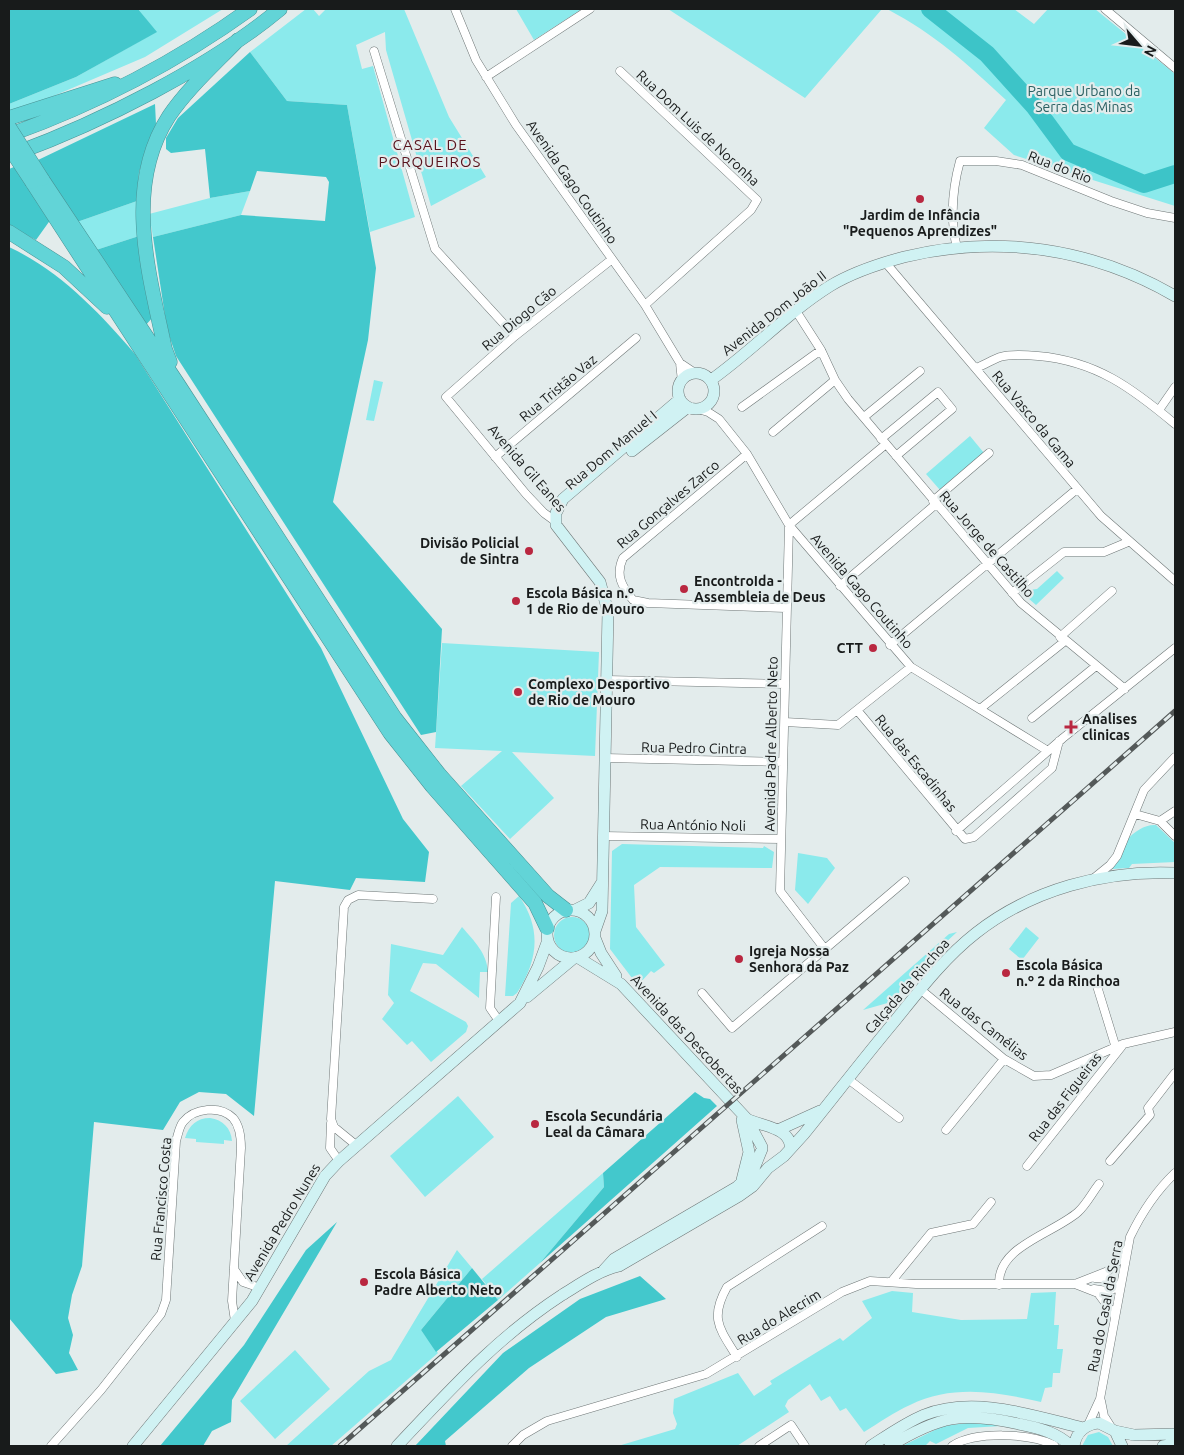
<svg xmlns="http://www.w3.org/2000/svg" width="1184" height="1455" font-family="Ubuntu,sans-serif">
  <rect width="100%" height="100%" fill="#e3ecec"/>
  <path fill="#8beaec" d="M138,9H223L145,57L9,115V104L76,77L156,32Z
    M306,9H313L319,16L326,9H404L449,117L486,177L431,206L386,50L385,32L356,45L362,69L373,66L415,217L370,232L347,105L287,101L250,52Z
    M516,9H582L534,40Z
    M668,9H882L805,98Z
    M887,9H1014L1034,24L1048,9H1095L1175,74V206L1014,155L984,128L1006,100C965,62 936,35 887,9Z
    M250,191L241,215L153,237L149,214L210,198Z
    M137,201L139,236L96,250L77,222Z
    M374,380L383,382L374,421L366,420Z
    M970,436L984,453L940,490L926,474Z
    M1057,571L1064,578L1036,605L1020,591L1037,589Z
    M442,643L599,652L595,756L512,752L554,798L510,839L461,786L502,751L435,748Z
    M1156,825L1175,843V862L1132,864L1129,868L1112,869C1114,851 1136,823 1156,825Z
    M622,844L763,848L764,846L774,852L772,868L660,867L634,885L636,927L665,965L654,973L651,971L639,984L632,978L610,949L612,851Z
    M798,853L827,858L835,868L808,904L795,890Z
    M519,896C542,929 538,960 517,993L513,996H505L511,903Z
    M554 935a18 18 0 1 1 36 0a18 18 0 1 1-36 0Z
    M462,927C474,941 487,953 488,972H480L479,998L436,964L423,963L410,991L466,1022L468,1026L466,1032L431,1062L412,1041L407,1045L382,1019L394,1003L388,995L391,944L443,955Z
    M1026,927L1039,938L1022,960L1009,949Z
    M957,932L931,956L891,1002L863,1010L949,934Z
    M458,1096L494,1137L425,1197L390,1156Z
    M210,1118C223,1120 231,1128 232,1141L224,1140V1144L196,1142V1139L185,1138C189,1125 197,1118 210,1118Z
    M603,1173L604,1187L540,1263L498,1300L482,1279Z
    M457,1250L472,1268L421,1330L438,1353L331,1446H286L369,1371L391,1360Z
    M892,1291L913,1293L912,1312L961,1320L1027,1319L1031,1293L1056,1292L1054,1325H1059L1057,1349H1063L1060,1373H1053L1052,1387L1045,1388L1041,1402C997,1392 953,1384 910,1405C894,1412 879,1423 864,1432L846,1408L840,1411L830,1396L821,1401L810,1384L788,1400L785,1406L789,1412L737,1446H618L675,1429L677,1424L673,1413L674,1399L738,1373L754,1396L772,1384L770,1381L840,1338L843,1341L872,1318L862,1301Z
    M295,1350L330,1389L275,1439L240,1401Z
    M974,1422L1001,1426L968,1428L936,1444L930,1441L925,1446H902L943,1426Z
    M1099,1432L1108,1437L1113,1446H1082L1088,1435Z"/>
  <path fill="#43c8cc" d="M9,9H138L157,32L76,77L9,104Z
    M250,52L287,101L347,105L376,268L368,340L333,502L442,629L436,732L421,735L176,356L167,329L153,237L241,215L325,221L329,182L326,177L257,171L250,191L210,198L205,149L171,153L166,149V138L178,118Z
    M155,104L156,124L139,172L137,201L77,222L38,160Z
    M14,167L51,219L36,240L9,226V169Z
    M139,236L153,317L145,326L96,250Z
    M9,247C60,271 99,312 135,354L321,648L403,819L429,852L425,882L356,878L350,890L275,881L254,1116L226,1094L199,1092L180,1102L163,1130L94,1122L82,1266L72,1295L68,1318L73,1335L69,1353L78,1370L56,1374L9,1318Z
    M695,1092L704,1098L710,1099L717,1106L540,1263L604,1187L603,1173Z
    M337,1222L232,1400L231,1422L212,1431L203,1446H160L244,1345L306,1250Z
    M472,1268L498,1300L436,1352L421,1330Z
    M640,1276L666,1299L606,1317L529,1368L445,1441L446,1446H415L503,1353L580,1299Z"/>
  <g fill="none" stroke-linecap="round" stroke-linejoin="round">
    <path stroke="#3dc4c8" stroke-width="18" d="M930,9L987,54L1034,106L1068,152L1144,184L1175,174"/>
    <defs>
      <path id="street" d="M455,9L476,60L516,125L645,305L680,363L695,373
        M1105,9L1175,68
        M374,51L435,249L515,336
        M620,71L757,200L751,210L645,305
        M486,77L590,9
        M957,248C950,219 952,190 960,161H996L1022,165L1111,201L1147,213L1175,218
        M885,262L1101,516L1175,581
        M796,311L821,350L835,380L848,399L1021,603L1125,689
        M680,363L682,381
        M976,368C984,365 992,360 1000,357C1011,354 1027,355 1038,356C1096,361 1132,388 1175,424
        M742,407L821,350
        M698,409L708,412L719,419L747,454L789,525L911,667L1048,751
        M1159,410L1175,387
        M864,417L920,371
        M773,432L835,380
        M881,439L938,392L952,409L896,456
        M747,454L623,558C615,575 622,587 633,600L648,603L786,608
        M495,457L636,338
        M933,501L989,453
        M555,521L544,513L526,494L446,397L515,336L611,260
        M789,525L780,891L824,948
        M789,525L886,444
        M840,586L936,504
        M1012,593L1064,552H1104L1128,542
        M1060,637L1112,591
        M890,645L1077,489
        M607,680L784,684
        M980,709L1065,641
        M857,710L965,839L974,837L1052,768L1059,741
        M1032,718L1096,666
        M785,722L838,725L911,667
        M605,758L783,762
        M1135,814L1160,821L1175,836
        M1160,821L1175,811
        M956,831L1063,738L1175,648
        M603,836L781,839
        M1094,878L1110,865L1117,856L1144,790L1175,757
        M496,897L490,1008L499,1021
        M1097,986L1116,1048
        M920,989L1004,1059L1034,1076L1051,1075L1123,1044L1175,1032
        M702,993L732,1028L905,881
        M848,1079L899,1118
        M331,1123L330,1148L339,1161
        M946,1130L1004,1059
        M356,1145L334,1127L331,1119L344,907L348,900L358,895L433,899
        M1110,1161L1150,1115L1148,1108L1175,1073
        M1027,1166L1122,1046
        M234,1269L243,1282L260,1288
        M1095,1278L1108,1279L1120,1287
        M891,1282L931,1233L973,1224L991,1202
        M1075,1284L1098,1293L1115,1316
        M999,1285C997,1246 1053,1234 1078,1212C1086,1205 1092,1193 1099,1184
        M1094,1289L1107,1291L1120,1287
        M737,1357C720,1329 709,1319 727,1287L822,1226
        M1101,1401L1104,1416L1111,1427
        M1088,1425L1100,1399L1130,1237C1142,1212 1155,1192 1175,1173
        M51,1446L101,1390L161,1314L166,1300L176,1141C178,1135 179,1127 183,1122C194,1108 220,1105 233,1118C240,1126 241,1138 241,1148L232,1301L235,1321
        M512,1446L523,1435L547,1421L706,1374L842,1292L870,1281L916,1284H1075L1108,1271L1121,1258L1127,1249
        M759,1446L791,1425L805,1446
        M952,1446C975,1431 1030,1433 1054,1445"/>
      <path id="secondary" d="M678 391a18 18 0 1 1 36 0a18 18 0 1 1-36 0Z
        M711,380C752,351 787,313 830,286C853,272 878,264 904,257C998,234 1092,248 1175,296
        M632,451L688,407
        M547 934a24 24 0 1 1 48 0a24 24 0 1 1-48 0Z
        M575,910L589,903L601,884
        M595,931L602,911L608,612L600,582L556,525V513L563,499L680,399
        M595,938L601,953L616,976
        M577,957L621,984L747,1119L762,1147
        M527,997L574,958
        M747,1119C761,1126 793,1128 790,1149
        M742,1120L749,1152L742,1180
        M778,1130L820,1111
        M604,1270L614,1259L737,1187L753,1171L762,1149
        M1115,1431L1134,1435L1175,1434
        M133,1446L252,1301L325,1176L339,1161L520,1003L538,967L548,940
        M397,1446C450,1390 496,1338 562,1295C580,1284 598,1271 619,1266L739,1196L753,1186L768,1168L784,1156L804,1134C834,1097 863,1059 894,1022C919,991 944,958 976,933C1032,889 1105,870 1175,873
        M871,1446C888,1435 905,1423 924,1415C975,1395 1033,1416 1083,1428
        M890,1446C939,1416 963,1411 1019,1424C1039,1428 1056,1432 1071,1446
        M1074,1446C1076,1432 1086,1424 1099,1423L1115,1431L1122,1446
        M1163,1446L1175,1444"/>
      <path id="highway" d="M9,118L115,84
        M9,135C95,104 175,63 250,9
        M14,154C101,122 209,68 280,9
        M42,179L178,384L395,718L439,774L548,896L566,910
        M32,182L390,733L432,786L535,903L547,928
        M9,232L64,267L107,307
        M170,362L165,349C149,273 123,187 169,116C188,88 215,64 238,40"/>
    </defs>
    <use href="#street" stroke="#6f7777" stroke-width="9"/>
    <use href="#secondary" stroke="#6f7777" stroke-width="12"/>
    <use href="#highway" stroke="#489395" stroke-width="15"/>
    <use href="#street" stroke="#fff" stroke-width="8"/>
    <use href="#secondary" stroke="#d0f2f3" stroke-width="11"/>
    <use href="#highway" stroke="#62d4d7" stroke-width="14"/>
    <defs>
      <path id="rail" d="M340,1446L1175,711"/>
    </defs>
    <use href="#rail" stroke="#545959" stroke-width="5"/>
    <use href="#rail" stroke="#e3ecec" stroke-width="3" stroke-dasharray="9" stroke-linecap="butt"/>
    <defs>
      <path id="highway-bridge" d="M9,127L42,179
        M9,147L32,182"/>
    </defs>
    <use href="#highway-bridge" stroke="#489395" stroke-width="15" stroke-linecap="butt"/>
    <use href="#highway-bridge" stroke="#62d4d7" stroke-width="14"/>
  </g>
  <g fill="#b92740" stroke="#e3ecec" stroke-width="2">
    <circle cx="920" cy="199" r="5"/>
    <circle cx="529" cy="551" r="5"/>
    <circle cx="684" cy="589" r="5"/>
    <circle cx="516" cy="601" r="5"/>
    <circle cx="873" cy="648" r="5"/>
    <circle cx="518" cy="692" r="5"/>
    <path d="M1068.5 719.5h5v5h5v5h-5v5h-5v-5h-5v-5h5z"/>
    <circle cx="739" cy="959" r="5"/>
    <circle cx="1006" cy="973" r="5"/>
    <circle cx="535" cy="1124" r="5"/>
    <circle cx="364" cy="1282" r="5"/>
  </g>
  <g text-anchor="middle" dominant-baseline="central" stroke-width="4.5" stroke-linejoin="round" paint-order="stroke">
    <g font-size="14" fill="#2a6062" stroke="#e3ecec">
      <text x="1084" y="91">Parque Urbano da<tspan x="1084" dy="16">Serra das Minas</tspan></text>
    </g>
    <g font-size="14" fill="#181b1b" stroke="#e3ecec">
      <text transform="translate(698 128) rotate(43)">Rua Dom Luis de Noronha</text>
      <text transform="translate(1060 167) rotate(21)">Rua do Rio</text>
      <text transform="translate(572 182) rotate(55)">Avenida Gago Coutinho</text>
      <text transform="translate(774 313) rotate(-38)">Avenida Dom João II</text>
      <text transform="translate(519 318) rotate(-40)">Rua Diogo Cão</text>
      <text transform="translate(558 388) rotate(-40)">Rua Tristão Vaz</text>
      <text transform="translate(1034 419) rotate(50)">Rua Vasco da Gama</text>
      <text transform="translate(611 450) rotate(-40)">Rua Dom Manuel I</text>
      <text transform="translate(527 468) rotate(49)">Avenida Gil Eanes</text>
      <text transform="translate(668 504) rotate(-40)">Rua Gonçalves Zarco</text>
      <text transform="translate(987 544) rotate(49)">Rua Jorge de Castilho</text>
      <text transform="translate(862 591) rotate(49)">Avenida Gago Coutinho</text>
      <text transform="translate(771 744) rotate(-89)">Avenida Padre Alberto Neto</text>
      <text transform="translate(694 748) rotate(1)">Rua Pedro Cintra</text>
      <text transform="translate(916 763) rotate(51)">Rua das Escadinhas</text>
      <text transform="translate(693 825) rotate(1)">Rua António Noli</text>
      <text transform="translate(907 986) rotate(-49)">Calçada da Rinchoa</text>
      <text transform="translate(984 1024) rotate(38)">Rua das Camélias</text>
      <text transform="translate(687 1034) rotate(47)">Avenida das Descobertas</text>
      <text transform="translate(1065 1097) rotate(-52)">Rua das Figueiras</text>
      <text transform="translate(161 1199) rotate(-85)">Rua Francisco Costa</text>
      <text transform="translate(282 1222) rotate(-59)">Avenida Pedro Nunes</text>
      <text transform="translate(1105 1306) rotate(-79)">Rua do Casal da Serra</text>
      <text transform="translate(779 1317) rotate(-31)">Rua do Alecrim</text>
    </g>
    <g font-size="14" font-weight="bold" fill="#181b1b" stroke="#e3ecec" text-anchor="start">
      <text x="920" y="215" text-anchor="middle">Jardim de Infância<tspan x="920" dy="16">"Pequenos Aprendizes"</tspan></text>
      <text x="519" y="543" text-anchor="end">Divisão Policial<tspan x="519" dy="16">de Sintra</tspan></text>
      <text x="694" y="581">EncontroIda -<tspan x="694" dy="16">Assembleia de Deus</tspan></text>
      <text x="526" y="593">Escola Básica n.º<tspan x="526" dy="16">1 de Rio de Mouro</tspan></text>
      <text x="863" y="648" text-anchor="end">CTT</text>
      <text x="528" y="684">Complexo Desportivo<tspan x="528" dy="16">de Rio de Mouro</tspan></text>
      <text x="1082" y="719">Analises<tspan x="1082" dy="16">clinicas</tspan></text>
      <text x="749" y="951">Igreja Nossa<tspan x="749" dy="16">Senhora da Paz</tspan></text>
      <text x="1016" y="965">Escola Básica<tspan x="1016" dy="16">n.º 2 da Rinchoa</tspan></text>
      <text x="545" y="1116">Escola Secundária<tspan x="545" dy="16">Leal da Câmara</tspan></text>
      <text x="374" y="1274">Escola Básica<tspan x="374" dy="16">Padre Alberto Neto</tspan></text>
    </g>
    <g font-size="15" letter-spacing="1" fill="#58121c" stroke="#e3ecec">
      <text x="430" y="144">CASAL DE<tspan x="430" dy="17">PORQUEIROS</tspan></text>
    </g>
  </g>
  <rect width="1184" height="1455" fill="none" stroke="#181b1b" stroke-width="20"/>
  <g transform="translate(1139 45) rotate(118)" stroke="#e3ecec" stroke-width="4" paint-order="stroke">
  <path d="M0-4L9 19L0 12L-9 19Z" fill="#181b1b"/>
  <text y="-8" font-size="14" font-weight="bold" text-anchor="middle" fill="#181b1b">N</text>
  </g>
</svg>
